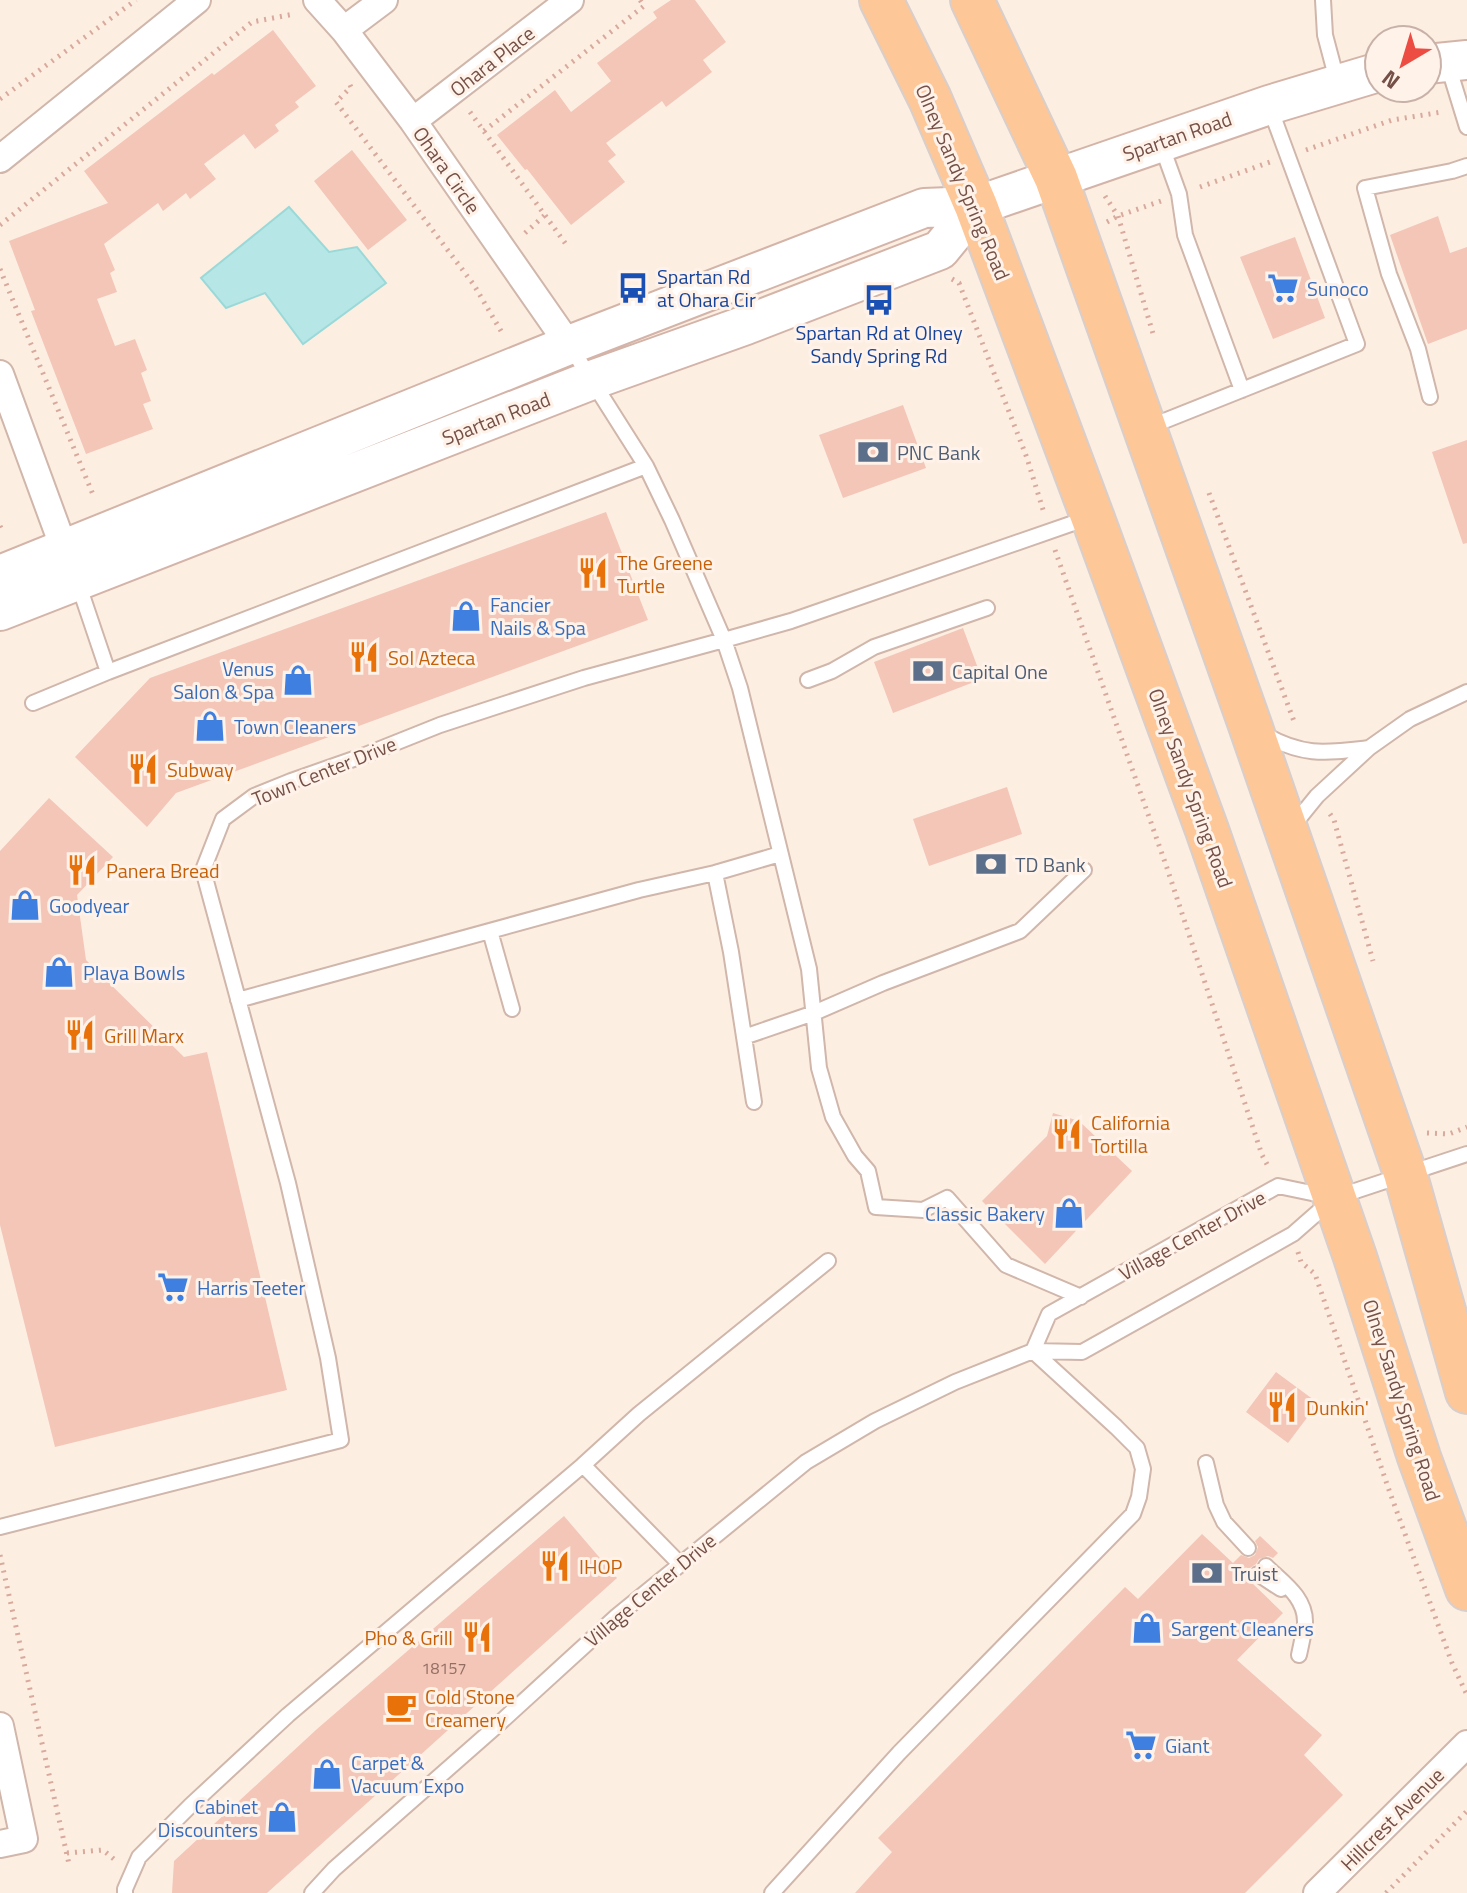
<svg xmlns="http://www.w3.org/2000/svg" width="1467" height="1893" font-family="'Titillium Web',sans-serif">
  <rect width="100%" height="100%" fill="#fdeee2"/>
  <path fill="#b6e7e6" stroke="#9bd9d9" stroke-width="2" d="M289,207L329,252L357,247L386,283L303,344L265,293L226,308L201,278Z"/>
  <path fill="#f3c6b8" d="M671,0H695L726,42L703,60L712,72L666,107L662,101L606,143L616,155L608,161L625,182L571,225L527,169L525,170L497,135L555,90L571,112L611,81L597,63L657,18L653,12Z
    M273,30L316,86L295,102L299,107L275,125L279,131L255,149L244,134L204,164L216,179L190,199L186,193L163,211L158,203L104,244L115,270L110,273L117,292L97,299L115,346L135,339L147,370L141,373L151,401L143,404L153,429L86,454L31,311L35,310L9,241L108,203L84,171L212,73L214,75Z
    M352,150L407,220L368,250L314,181Z
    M1438,216L1450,253L1467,247V329L1428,344L1390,235Z
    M1295,237L1325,318L1273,339L1240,257Z
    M903,405L926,468L843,498L819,435Z
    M1467,440V543L1463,544L1432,452Z
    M606,512L648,620L176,793L147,827L75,757L150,678Z
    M963,628L982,679L893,713L874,662Z
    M1007,787L1022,834L929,866L913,819Z
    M49,798L113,857L77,895L86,960L184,1057L207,1052L287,1390L55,1447L0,1225V851Z
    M1053,1113L1079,1121L1132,1171L1045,1264L982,1201L1047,1136Z
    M1276,1372L1318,1403L1288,1443L1246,1412Z
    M564,1516L617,1578L267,1893H172L174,1861L317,1729Z
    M1202,1534L1233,1563L1241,1555L1249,1558L1255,1555L1258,1547L1255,1541L1260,1536L1278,1553L1273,1558L1268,1556L1259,1559L1256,1564L1250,1568L1248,1574L1251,1582L1283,1613L1237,1660L1322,1735L1304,1755L1343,1795L1245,1893H855L892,1852L878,1838L1125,1587L1138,1599Z"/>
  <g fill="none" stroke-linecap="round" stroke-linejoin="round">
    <defs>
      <path id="lane" d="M1323,0L1325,35L1338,84
        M1447,62L1467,127
        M1161,144L1179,194L1185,235L1242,390
        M1430,397L1418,349L1389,274L1365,188L1452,171L1467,166
        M1149,427L1357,344L1269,105
        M78,583L108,672
        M808,680L832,671L874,647L987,608
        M33,703L108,672L646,466
        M1262,733C1302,757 1326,753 1369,748
        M1291,828L1317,796L1369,748L1410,719L1467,692
        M715,873L731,952L754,1102
        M490,931L512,1009
        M238,1000L639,890L715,873L780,854
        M744,1037L814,1013L883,983L1020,931L1084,870
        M1081,1297L1006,1265L947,1198L923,1210L876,1207L868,1171L855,1156L833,1117L819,1068L809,969L740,688L724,640L791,621L1088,518
        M1033,1351L1049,1314L1278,1186L1326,1196
        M1206,1463L1216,1505L1224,1522L1248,1548
        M0,1527L341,1440L328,1358L288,1183L203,870L223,819L254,796L291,781L365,755L440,725L584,678L724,640L672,520L646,466L570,346
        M680,1564L583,1465L639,1414L828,1261
        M1266,1566C1282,1582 1306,1597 1305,1623C1304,1633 1301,1645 1299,1655
        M1258,1574L1281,1589
        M125,1893V1889L139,1857L190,1806L288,1715L583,1465
        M312,1893L334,1869L492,1730L617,1616L806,1462L875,1421L955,1382L1033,1351L1082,1352L1293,1234L1334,1198L1467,1154
        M772,1893L899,1753L1133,1514L1139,1497L1143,1469L1137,1448L1116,1427L1033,1351"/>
      <path id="street" d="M317,0L344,30L413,121L569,345
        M344,30L384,0
        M413,121L570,0
        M0,159L197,0
        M0,374L69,562
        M0,1726L24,1839L0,1844
        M1317,1893L1467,1744"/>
      <path id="secondary" d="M1427,64L1467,60
        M0,575L569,345L924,208L976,206L1269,105L1379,72
        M0,611L592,380L746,325L940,250L976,206"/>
      <path id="primary" d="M881,0L930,99L976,206L1092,516L1207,830L1355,1257L1419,1457L1467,1589
        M972,0L1056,178L1250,725L1405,1173L1467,1392"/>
    </defs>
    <use href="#lane" stroke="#d0b6ab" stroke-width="18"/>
    <use href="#street" stroke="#d0b6ab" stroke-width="30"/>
    <use href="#secondary" stroke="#d4b4a8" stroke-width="42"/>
    <use href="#primary" stroke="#d8cecb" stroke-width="46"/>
    <path stroke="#d8a99c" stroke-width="5" stroke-dasharray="2 6" stroke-linecap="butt" d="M350,85L351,87L336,102L474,285L501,331
      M0,99L136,0
      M470,112L568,247
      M484,131L644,6L640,0
      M1306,150L1392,120L1442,112
      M1200,187L1270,162
      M1105,196L1118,216L1154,337
      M1107,222L1118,216L1161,201
      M0,225L252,22L294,14
      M525,233L545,215
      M0,269L94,497
      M952,279L959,283L1027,458L1044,513
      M1209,493L1295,724
      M0,526L3,533
      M1055,550L1167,868L1262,1155L1269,1168
      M1330,814L1334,820L1373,961
      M1427,1133L1449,1134L1467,1127
      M1298,1252L1301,1262L1315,1274L1389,1490L1452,1663L1467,1695
      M0,1555L69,1864
      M67,1853L103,1850L115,1860
      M1386,1893L1467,1811"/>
    <use href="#lane" stroke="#fff" stroke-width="14"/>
    <use href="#street" stroke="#fff" stroke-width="26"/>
    <use href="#secondary" stroke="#fff" stroke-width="38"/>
    <use href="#primary" stroke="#fec797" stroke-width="42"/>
  </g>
  <defs>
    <symbol id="bus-bare" viewBox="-9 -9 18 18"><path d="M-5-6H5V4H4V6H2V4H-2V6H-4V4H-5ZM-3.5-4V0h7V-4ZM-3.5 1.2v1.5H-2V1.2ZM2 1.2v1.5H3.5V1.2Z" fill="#1a4fb4" stroke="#fff2e9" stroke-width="2.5" paint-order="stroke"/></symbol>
    <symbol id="supermarket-bare" viewBox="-9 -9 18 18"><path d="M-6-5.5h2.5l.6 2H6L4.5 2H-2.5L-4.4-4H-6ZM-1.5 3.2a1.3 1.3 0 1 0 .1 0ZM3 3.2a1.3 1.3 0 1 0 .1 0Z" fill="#3f7fe0" stroke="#fff2e9" stroke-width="2.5" paint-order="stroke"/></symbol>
    <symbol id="bank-bare" viewBox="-9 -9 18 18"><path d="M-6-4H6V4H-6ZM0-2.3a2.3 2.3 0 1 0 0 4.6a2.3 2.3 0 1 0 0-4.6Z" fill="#5c6f8a" stroke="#fff2e9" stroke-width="2.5" paint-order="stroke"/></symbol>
    <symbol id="restaurant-bare" viewBox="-9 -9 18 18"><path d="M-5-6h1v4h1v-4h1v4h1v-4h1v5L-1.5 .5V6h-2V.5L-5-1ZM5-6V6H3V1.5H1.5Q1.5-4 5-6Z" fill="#e8710a" stroke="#fff2e9" stroke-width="2.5" paint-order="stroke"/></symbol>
    <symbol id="shop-bare" viewBox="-9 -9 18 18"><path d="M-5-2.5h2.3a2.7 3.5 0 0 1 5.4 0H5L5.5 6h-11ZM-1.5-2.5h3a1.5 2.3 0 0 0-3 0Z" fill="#3f7fe0" stroke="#fff2e9" stroke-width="2.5" paint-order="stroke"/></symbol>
    <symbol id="cafe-bare" viewBox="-9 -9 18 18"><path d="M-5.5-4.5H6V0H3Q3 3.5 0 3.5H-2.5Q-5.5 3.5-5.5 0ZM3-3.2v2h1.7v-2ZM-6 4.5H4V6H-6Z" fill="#e8710a" stroke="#fff2e9" stroke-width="2.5" paint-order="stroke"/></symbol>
  </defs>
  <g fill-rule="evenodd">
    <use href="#bus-bare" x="611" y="266" width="44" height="44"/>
    <use href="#supermarket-bare" x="1261" y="266" width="44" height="44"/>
    <use href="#bus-bare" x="857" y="278" width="44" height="44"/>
    <use href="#bank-bare" x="851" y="430" width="44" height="44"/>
    <use href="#restaurant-bare" x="571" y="551" width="44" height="44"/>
    <use href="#shop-bare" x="444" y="594" width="44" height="44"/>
    <use href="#restaurant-bare" x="342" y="635" width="44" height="44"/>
    <use href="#bank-bare" x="906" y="649" width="44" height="44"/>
    <use href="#shop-bare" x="276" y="658" width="44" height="44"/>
    <use href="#shop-bare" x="188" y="704" width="44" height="44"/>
    <use href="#restaurant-bare" x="121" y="747" width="44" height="44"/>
    <use href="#bank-bare" x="969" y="842" width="44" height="44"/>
    <use href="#restaurant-bare" x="60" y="848" width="44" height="44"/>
    <use href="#shop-bare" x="3" y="883" width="44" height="44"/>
    <use href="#shop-bare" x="37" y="950" width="44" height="44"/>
    <use href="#restaurant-bare" x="58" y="1013" width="44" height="44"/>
    <use href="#restaurant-bare" x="1045" y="1112" width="44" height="44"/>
    <use href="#shop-bare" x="1047" y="1191" width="44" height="44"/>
    <use href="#supermarket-bare" x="151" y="1265" width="44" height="44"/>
    <use href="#restaurant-bare" x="1260" y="1385" width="44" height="44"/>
    <use href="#restaurant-bare" x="533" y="1544" width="44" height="44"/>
    <use href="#bank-bare" x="1185" y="1551" width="44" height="44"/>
    <use href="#shop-bare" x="1125" y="1606" width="44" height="44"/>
    <use href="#restaurant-bare" x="455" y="1615" width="44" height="44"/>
    <use href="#cafe-bare" x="379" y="1685" width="44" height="44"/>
    <use href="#supermarket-bare" x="1119" y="1723" width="44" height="44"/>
    <use href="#shop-bare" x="305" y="1752" width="44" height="44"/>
    <use href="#shop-bare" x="260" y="1795" width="44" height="44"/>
  </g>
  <g text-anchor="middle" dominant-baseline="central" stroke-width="6" stroke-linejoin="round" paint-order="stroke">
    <g font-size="16" fill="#946e63">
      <text x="444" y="1668">18157</text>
    </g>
    <g font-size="20" fill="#755047" stroke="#fff2e9">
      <text transform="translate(492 61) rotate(-38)">Ohara Place</text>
      <text transform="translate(1177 136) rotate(-19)">Spartan Road</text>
      <text transform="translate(447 170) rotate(55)">Ohara Circle</text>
      <text transform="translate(963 182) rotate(67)">Olney Sandy Spring Road</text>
      <text transform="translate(496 418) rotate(-21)">Spartan Road</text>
      <text transform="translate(324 771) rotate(-22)">Town Center Drive</text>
      <text transform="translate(1191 788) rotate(70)">Olney Sandy Spring Road</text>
      <text transform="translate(1192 1235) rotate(-29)">Village Center Drive</text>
      <text transform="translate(1402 1400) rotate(72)">Olney Sandy Spring Road</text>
      <text transform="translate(650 1590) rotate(-40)">Village Center Drive</text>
      <text transform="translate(1392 1819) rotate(-45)">Hillcrest Avenue</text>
    </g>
    <g font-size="20" fill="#164399" stroke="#fff2e9" text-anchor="start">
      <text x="657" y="276">Spartan Rd<tspan x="657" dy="23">at Ohara Cir</tspan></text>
      <text x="879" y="332" text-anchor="middle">Spartan Rd at Olney<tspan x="879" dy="23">Sandy Spring Rd</tspan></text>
    </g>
    <g font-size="20" fill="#366cbe" stroke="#fff2e9" text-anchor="start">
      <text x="1307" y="288">Sunoco</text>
      <text x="490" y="604">Fancier<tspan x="490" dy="23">Nails &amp; Spa</tspan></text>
      <text x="274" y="668" text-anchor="end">Venus<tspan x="274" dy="23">Salon &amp; Spa</tspan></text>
      <text x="234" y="726">Town Cleaners</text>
      <text x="49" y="905">Goodyear</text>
      <text x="83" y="972">Playa Bowls</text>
      <text x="1045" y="1213" text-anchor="end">Classic Bakery</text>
      <text x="197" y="1287">Harris Teeter</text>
      <text x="1171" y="1628">Sargent Cleaners</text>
      <text x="1165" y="1745">Giant</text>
      <text x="351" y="1762">Carpet &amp;<tspan x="351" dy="23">Vacuum Expo</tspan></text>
      <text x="258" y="1806" text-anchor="end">Cabinet<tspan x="258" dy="23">Discounters</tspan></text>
    </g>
    <g font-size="20" fill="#4e5e75" stroke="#fff2e9" text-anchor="start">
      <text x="897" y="452">PNC Bank</text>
      <text x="952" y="671">Capital One</text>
      <text x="1015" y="864">TD Bank</text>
      <text x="1231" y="1573">Truist</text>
    </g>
    <g font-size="20" fill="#c56008" stroke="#fff2e9" text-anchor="start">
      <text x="617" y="562">The Greene<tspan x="617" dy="23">Turtle</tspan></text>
      <text x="388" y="657">Sol Azteca</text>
      <text x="167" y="769">Subway</text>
      <text x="106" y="870">Panera Bread</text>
      <text x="104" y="1035">Grill Marx</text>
      <text x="1091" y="1122">California<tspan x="1091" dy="23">Tortilla</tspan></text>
      <text x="1306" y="1407">Dunkin'</text>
      <text x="579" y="1566">IHOP</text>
      <text x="453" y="1637" text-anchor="end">Pho &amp; Grill</text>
      <text x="425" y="1696">Cold Stone<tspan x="425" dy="23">Creamery</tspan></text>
    </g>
  </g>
  <g transform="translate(1403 64) rotate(218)"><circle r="38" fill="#fff2e9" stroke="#c8b1a8" stroke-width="2"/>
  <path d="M0-6L14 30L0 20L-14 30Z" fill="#ec4c42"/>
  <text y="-12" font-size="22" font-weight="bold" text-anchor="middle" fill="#755047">N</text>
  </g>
</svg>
